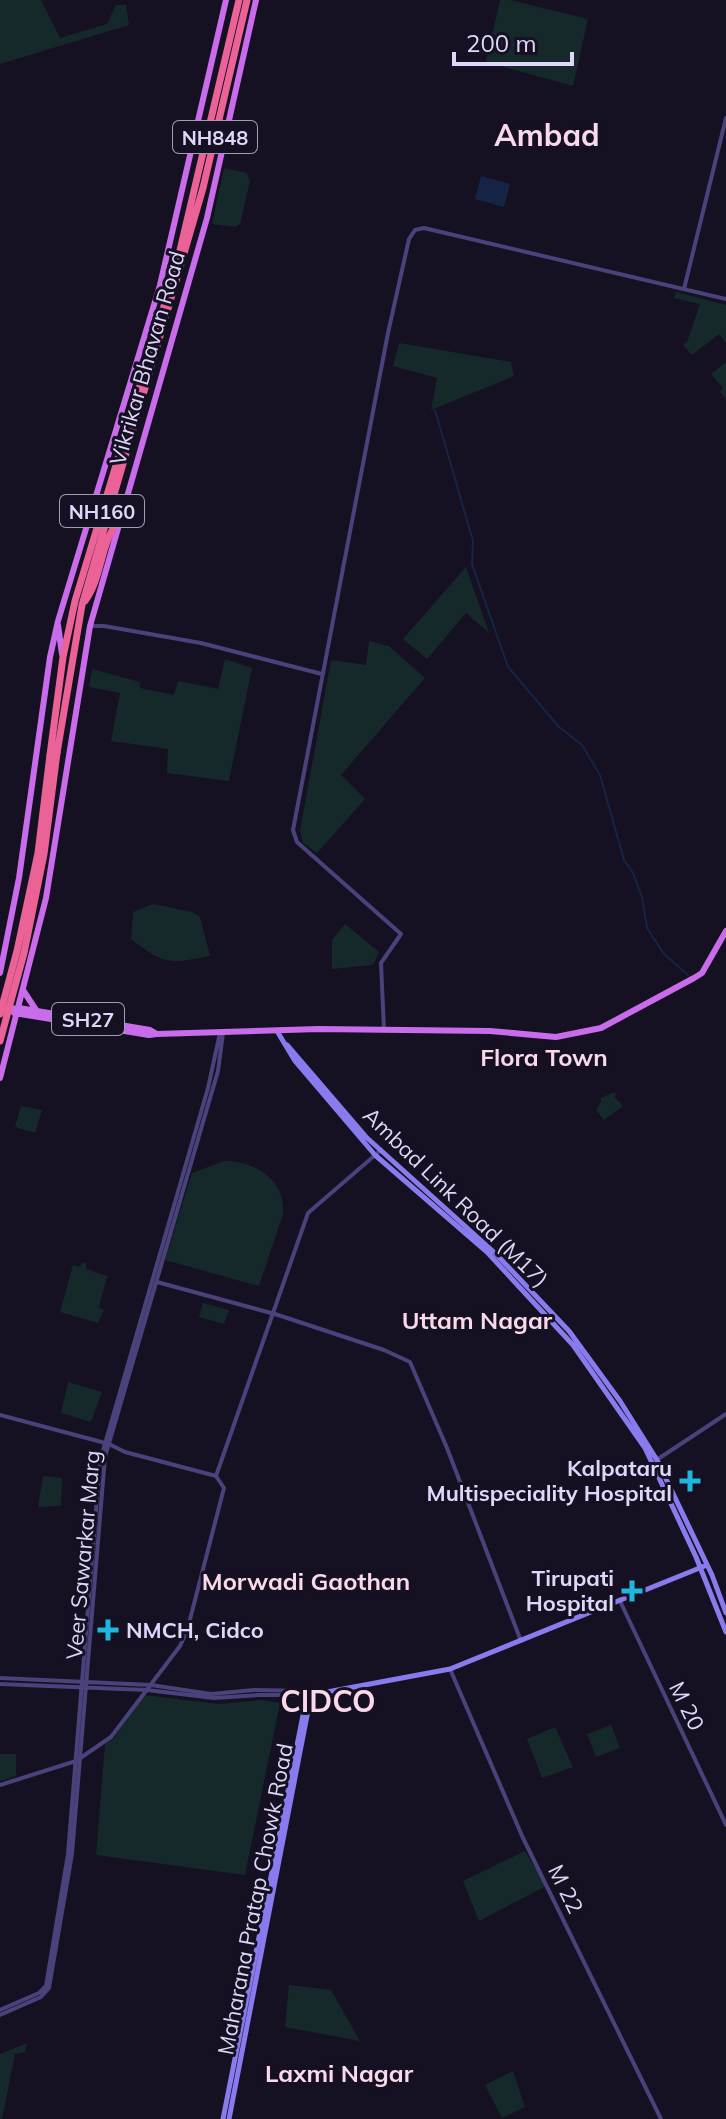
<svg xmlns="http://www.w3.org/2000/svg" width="726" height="2119" font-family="Mulish,sans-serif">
  <rect width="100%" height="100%" fill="#151122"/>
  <path fill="#15292b" d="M0,0H41L60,38L107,24L116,5H126L129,25L0,64Z
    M500,0H510L588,19L573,86L486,62Z
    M224,168L247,173L250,181L240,224L235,227L212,224Z
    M676,292L726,305V343L719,334L692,355L683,345L687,342L700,304L674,298Z
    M399,343L511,362L514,376L431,410L437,378L393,366Z
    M726,362V399L720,392L723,388L711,374Z
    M466,567L489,633L466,613L427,659L403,639Z
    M369,641L389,646L425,678L341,775L365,799L317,853L303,843L300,831L331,660L366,665Z
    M225,659L252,668L229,781L167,773L168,749L111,741L120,693L89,687L92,669L140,682V688L174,695L178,681L218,689Z
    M153,904L192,912L200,917L210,956C169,964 164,965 131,939L133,912Z
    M345,924L379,952L373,965L332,969V940Z
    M614,1092L617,1095L614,1096L623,1106L604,1120L596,1110L601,1102V1098Z
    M21,1106L42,1110L35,1133L15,1127Z
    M224,1161C255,1161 286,1180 283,1214L259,1286L165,1260L192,1173Z
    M83,1262L86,1264V1269L107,1276L99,1307L104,1310L98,1323L60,1312L73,1265L79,1267Z
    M203,1303L229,1310L224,1324L199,1317Z
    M68,1382L102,1392L91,1422L61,1413Z
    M43,1476L62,1478L61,1506L38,1507Z
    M144,1695L219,1704L262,1700L280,1703L245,1875L96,1855L105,1744L114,1738Z
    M611,1725L620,1748L596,1757L587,1734Z
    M555,1727L573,1767L542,1778L527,1739Z
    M0,1754H16V1776L0,1781Z
    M525,1851L546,1886L479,1921L463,1881Z
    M289,1985L331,1990L360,2041L285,2027Z
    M27,2043L25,2052L15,2054L2,2119H0V2054Z
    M513,2071L525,2107L502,2118L485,2085Z"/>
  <path fill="#162446" d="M481,176L510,184L504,207L475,199Z"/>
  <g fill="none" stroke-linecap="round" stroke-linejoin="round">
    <path stroke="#162446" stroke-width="2" d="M435,410L473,541L472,564L508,667L559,727L582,745L600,775L624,860L633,873L642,897L647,928L664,954L688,975"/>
    <path stroke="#4a427a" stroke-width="4" d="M684,289L726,118
      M90,626H104L201,643L322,674
      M384,1030L381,963L401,934L297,842L293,830L388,333L409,239L415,230L424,228L726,299
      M157,1282L275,1314L384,1350L410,1362L447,1448L521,1641
      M0,1415L109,1444L125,1452L216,1476L224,1488L187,1631L180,1646L111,1737L76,1761L0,1785
      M655,1461L726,1414
      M216,1476L308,1213L381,1150
      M620,1601L726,1825
      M450,1669L523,1838L661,2119
      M0,1678L151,1685L211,1694L254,1690L311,1691V1695H258L214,1698L147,1690L0,1684
      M0,2010L39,1993L46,1986L68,1854L100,1461L208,1088L220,1033
      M0,2015L41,1997L49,1988L72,1854L105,1457L218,1071L223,1033"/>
    <path stroke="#887bed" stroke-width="5" d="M277,1031L295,1061L375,1155L487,1252L573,1345L645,1448L696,1557L726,1632
      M287,1045L366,1137L496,1254L569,1331L620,1401L657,1460L712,1575L726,1613
      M223,2119L307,1695L312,1691
      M229,2119L311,1695L450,1669L707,1565"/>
    <path stroke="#c86ceb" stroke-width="6" d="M58,625L62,654
      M0,973L19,878L50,657L58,621L160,285L226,0
      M23,990L36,1010
      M0,1010L19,1008L150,1030L157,1034L318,1029L490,1031L556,1037L601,1028L694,978L702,973L726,931
      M14,1013L149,1035L157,1034
      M0,1078L46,898L90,626L207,218L256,0"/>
    <path stroke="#ea6296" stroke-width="7" d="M85,601C102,578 100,545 117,523
      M57,753L82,605L203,188L247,0
      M50,755L63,657L75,601L177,263L239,0"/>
    <path stroke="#ea6296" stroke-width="7" d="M0,1014L17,951L38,853L50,755
      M0,1041L24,953L44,854L57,753"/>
  </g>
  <g fill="#1eb8de" stroke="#151122" stroke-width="3">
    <path d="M686 1469h8v8h8v8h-8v8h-8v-8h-8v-8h8z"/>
    <path d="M628 1579h8v8h8v8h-8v8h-8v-8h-8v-8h8z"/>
    <path d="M104 1618h8v8h8v8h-8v8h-8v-8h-8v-8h8z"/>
  </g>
  <g text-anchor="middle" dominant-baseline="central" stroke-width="6" stroke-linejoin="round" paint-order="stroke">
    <g fill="#151122" stroke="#a29cb9" stroke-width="2">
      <rect x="173" y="121" width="84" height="32" rx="6"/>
      <rect x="60" y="495" width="84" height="32" rx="6"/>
      <rect x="52" y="1003" width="72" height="32" rx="6"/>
    </g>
    <g font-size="20" font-weight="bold" fill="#ded7fa">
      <text x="215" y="137">NH848</text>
      <text x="102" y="511">NH160</text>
      <text x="88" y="1019">SH27</text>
    </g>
    <g font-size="22" fill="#ded7fa" stroke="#151122">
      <text transform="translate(147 358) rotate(-74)">Vikrikar Bhavan Road</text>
      <text transform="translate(456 1197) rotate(44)">Ambad Link Road (M17)</text>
      <text transform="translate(83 1555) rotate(-85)">Veer Sawarkar Marg</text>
      <text transform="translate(687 1706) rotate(64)">M 20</text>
      <text transform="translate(566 1889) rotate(64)">M 22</text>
      <text transform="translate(255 1899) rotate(-79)">Maharana Pratap Chowk Road</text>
    </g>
    <g font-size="22" font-weight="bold" fill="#ded7fa" stroke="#151122" text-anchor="end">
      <text x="672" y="1468">Kalpataru<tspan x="672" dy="25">Multispeciality Hospital</tspan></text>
      <text x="614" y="1578">Tirupati<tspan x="614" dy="25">Hospital</tspan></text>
      <text x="126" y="1630" text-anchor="start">NMCH, Cidco</text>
    </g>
    <g font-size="24" font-weight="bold" fill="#fad9eb" stroke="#151122">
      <text x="544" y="1057">Flora Town</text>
      <text x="477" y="1320">Uttam Nagar</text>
      <text x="306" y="1581">Morwadi Gaothan</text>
      <text x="339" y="2073">Laxmi Nagar</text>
    </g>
    <g font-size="30" font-weight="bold" fill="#fad9eb" stroke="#151122">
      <text x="547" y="135">Ambad</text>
      <text x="328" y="1701">CIDCO</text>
    </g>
  </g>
  <path d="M454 52v12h118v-12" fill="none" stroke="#ded7fa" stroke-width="4"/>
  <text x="466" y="52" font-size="24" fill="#ded7fa" stroke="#151122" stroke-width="6" paint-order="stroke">200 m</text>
</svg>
